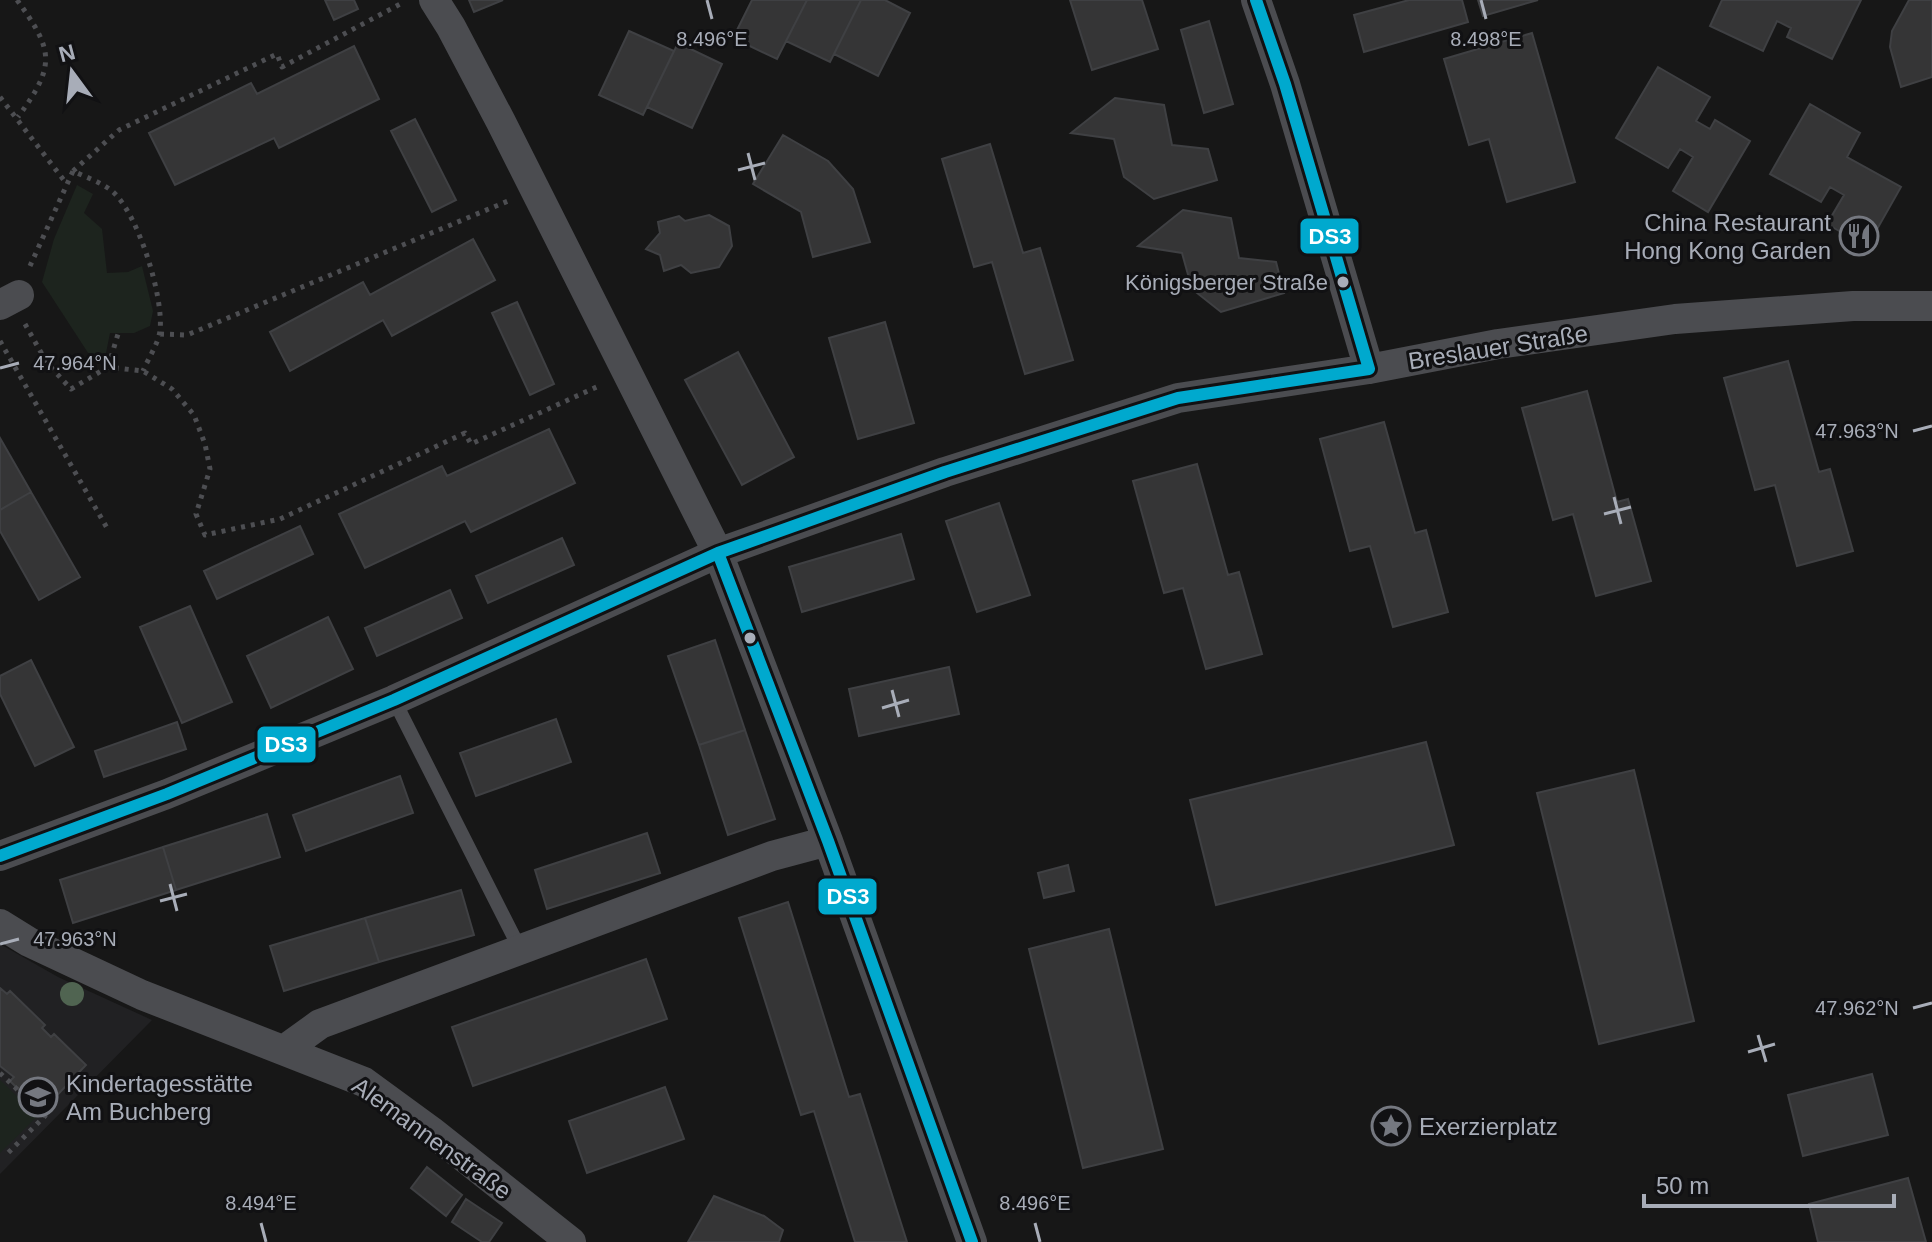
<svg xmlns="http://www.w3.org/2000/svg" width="1932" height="1242" font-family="Helvetica,sans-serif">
  <rect width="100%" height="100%" fill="#171717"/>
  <path fill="#212123" d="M0,944L58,977L152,1020L0,1174Z"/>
  <path fill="#1d241e" d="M77,185L93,194L84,213L102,229L107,273L128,272L142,266L153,311L150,326L134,333H110L105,358L94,362L42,282L54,239Z
    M0,1080L38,1116L0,1153Z"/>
  <path fill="#353536" stroke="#3f4043" stroke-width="2" d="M325,0H354L358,9L334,20Z
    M469,0H503L474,12Z
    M752,0H807L777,59L733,38Z
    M807,0H861L830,62L786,41Z
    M861,0H885L910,13L878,76L834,54Z
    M1070,0H1142L1158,49L1092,70Z
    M1409,0H1462L1468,22L1364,52L1354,15Z
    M1478,0H1538L1483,16Z
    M1722,0H1861L1832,59L1787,37L1791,28L1777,21L1763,51L1710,26Z
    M1909,0H1932V77L1901,87L1890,47L1892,31Z
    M1209,21L1233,104L1204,113L1181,30Z
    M629,31L674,51L643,115L599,95Z
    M1532,33L1575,182L1507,202L1489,139L1469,145L1444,59Z
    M678,43L722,64L692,128L647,107Z
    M354,46L379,99L279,148L274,138L175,185L149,133L251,83L257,94Z
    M1658,67L1710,97L1696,121L1710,129L1715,120L1750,141L1708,212L1673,191L1693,157L1680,149L1668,168L1616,138Z
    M1115,98L1164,105L1172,145L1208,149L1217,180L1154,199L1124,177L1114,139L1071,133Z
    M1810,104L1860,133L1847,157L1901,187L1867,247L1827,224L1844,195L1830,187L1821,202L1770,174Z
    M415,119L456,200L432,212L391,131Z
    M783,135L828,161L853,189L870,242L813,257L801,212L753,184Z
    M990,144L1023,253L1040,248L1073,360L1025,374L992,262L974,267L942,159Z
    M1183,210L1231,218L1239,258L1276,262L1284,293L1221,312L1192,289L1182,253L1138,246Z
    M709,215L729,226L732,246L719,267L691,273L681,265L664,271L660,255L646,249L660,233L658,222L679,216L685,221Z
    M473,239L495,280L392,336L383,320L290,371L270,332L363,282L370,295Z
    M517,302L554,384L530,395L492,313Z
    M885,322L914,423L858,439L829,338Z
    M738,352L794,457L742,485L685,380Z
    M1788,361L1819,472L1830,469L1853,551L1797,566L1775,485L1755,490L1724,378Z
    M1587,391L1617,502L1628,499L1651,581L1596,596L1573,514L1553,520L1522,408Z
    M1384,422L1415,533L1426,530L1448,612L1393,627L1370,546L1350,551L1320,439Z
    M549,429L575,483L471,532L465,521L365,568L339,514L442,466L447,476Z
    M0,438L31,492L0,510Z
    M1197,464L1228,575L1239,572L1262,654L1206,669L1183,588L1164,593L1133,481Z
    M31,492L80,577L39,600L0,531V510Z
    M999,503L1030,595L977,612L946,521Z
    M300,526L313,554L217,599L204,571Z
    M901,534L914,579L802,612L789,567Z
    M562,538L574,565L488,603L476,576Z
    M450,590L462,618L377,656L365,628Z
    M190,606L232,702L182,723L140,627Z
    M328,617L353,669L271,708L247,656Z
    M715,640L745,730L699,745L668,656Z
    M31,660L74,747L35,766L0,694V676Z
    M949,667L959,714L859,736L849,689Z
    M556,719L571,762L476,796L460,753Z
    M177,722L186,749L104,777L95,751Z
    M745,730L775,819L728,835L699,745Z
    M1426,742L1454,845L1216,905L1190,800Z
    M1634,770L1694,1021L1599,1044L1537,793Z
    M400,776L413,813L306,851L293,815Z
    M267,814L280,857L176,890L163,847Z
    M647,833L660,873L547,909L535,870Z
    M163,847L176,890L73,923L60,880Z
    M1068,865L1074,891L1044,898L1038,873Z
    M461,890L474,935L379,962L365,918Z
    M788,902L849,1097L860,1094L907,1242H855L814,1111L801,1115L739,918Z
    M365,918L379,962L284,991L270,946Z
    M1109,929L1163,1149L1083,1168L1029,949Z
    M646,959L667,1019L473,1086L452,1027Z
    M0,988L7,994L10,991L45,1025L42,1028L51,1037L54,1034L86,1065L41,1112L10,1081L14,1077L0,1066Z
    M1872,1074L1888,1135L1803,1156L1788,1095Z
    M665,1087L684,1139L587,1173L569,1121Z
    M427,1167L462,1195L446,1216L411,1188Z
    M1908,1178L1926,1242H1818L1809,1204Z
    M714,1196L764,1216L783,1230L779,1242H688Z
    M466,1199L502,1223L489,1242H482L452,1222Z"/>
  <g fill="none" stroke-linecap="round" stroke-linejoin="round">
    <path stroke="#4d4e52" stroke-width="5" stroke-dasharray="4 6" stroke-linecap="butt" d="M17,0C54,51 56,65 18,117
      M0,97L66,183
      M73,171L119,130L277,54L282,67L404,2
      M30,266L73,171C85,177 101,182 112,191C138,213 164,297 160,331C158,344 148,359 143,371
      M25,324L47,363L71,389L108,367L143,371L172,389L194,415L205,444L210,469L196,514L205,535L280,519L465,433L471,444L601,385
      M160,334L187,335L508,201
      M0,341L107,528
      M108,367L118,334
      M0,1073L45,1116L6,1155"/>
    <path stroke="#4b4c50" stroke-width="14" d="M394,700L520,949"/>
    <path stroke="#4b4c50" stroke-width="30" d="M434,0L451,27L501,122L718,553L828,841L972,1242
      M1256,0L1285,84L1369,369
      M0,305L19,295
      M0,856L167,794L394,700L718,553L945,472L1178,398L1369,369L1498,344L1675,319L1853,306H1932
      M0,924L29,942L142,995L364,1082L431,1131L571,1242
      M284,1050L320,1024L772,856L828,841"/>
    <defs>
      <path id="bus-1" d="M718,553L828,841L972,1242
        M0,856L167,794L394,700L718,553L945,472L1178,398L1369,369L1285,84L1256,0"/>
    </defs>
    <use href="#bus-1" stroke="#111113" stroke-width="18"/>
    <use href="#bus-1" stroke="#00a9ce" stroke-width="12"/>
  </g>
  <circle fill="#506451" cx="72" cy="994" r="12"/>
  <path fill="none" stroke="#a8adb8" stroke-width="3" d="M707,0L712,19M1481,0L1486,19M748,153L755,180M738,170L765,163M0,368L19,363M1913,431L1932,426M1614,497L1621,524M1604,514L1631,507M892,690L899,717M882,708L909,700M170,884L177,911M160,901L187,894M0,944L19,939M1913,1008L1932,1003M1758,1035L1766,1062M1748,1052L1775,1044M261,1223L266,1242M1035,1223L1040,1242"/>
  <defs>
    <symbol id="restaurant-ring" viewBox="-11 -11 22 22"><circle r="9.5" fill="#111113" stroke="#757880" stroke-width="1.5"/><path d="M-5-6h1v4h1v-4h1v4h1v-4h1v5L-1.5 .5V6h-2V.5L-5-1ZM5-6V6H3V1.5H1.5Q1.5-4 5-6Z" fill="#757880"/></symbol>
    <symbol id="school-ring" viewBox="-11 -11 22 22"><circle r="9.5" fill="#111113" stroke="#757880" stroke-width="1.5"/><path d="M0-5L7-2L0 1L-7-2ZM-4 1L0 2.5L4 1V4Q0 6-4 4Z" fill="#757880"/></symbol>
    <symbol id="sight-ring" viewBox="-11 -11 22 22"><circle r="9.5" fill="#111113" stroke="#757880" stroke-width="1.5"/><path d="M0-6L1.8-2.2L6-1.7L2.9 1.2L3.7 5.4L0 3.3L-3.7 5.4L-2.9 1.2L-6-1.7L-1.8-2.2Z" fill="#757880"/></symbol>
  </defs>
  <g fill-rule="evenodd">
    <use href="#restaurant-ring" x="1837" y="214" width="44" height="44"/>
    <use href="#school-ring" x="16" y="1075" width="44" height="44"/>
    <use href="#sight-ring" x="1369" y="1104" width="44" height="44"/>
  </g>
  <g fill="#a8adb8" stroke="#111113" stroke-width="3">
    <circle cx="1343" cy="282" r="7"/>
    <circle cx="750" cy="638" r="7"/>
  </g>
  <g text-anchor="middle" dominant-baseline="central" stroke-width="6" stroke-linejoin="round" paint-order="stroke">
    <g font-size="22" fill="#a8adb8" stroke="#111113" text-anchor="end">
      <text x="1328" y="282">Königsberger Straße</text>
    </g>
    <g font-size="24" fill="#a8adb8" stroke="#111113" text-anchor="start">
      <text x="1831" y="222" text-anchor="end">China Restaurant<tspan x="1831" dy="28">Hong Kong Garden</tspan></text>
      <text x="66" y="1083">Kindertagesstätte<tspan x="66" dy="28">Am Buchberg</tspan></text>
      <text x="1419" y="1126">Exerzierplatz</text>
    </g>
    <g font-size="24" fill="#a8adb8" stroke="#111113">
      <text transform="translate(1498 347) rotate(-9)">Breslauer Straße</text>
      <text transform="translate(432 1138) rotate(36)">Alemannenstraße</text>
    </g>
  </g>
  <g font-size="20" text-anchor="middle" fill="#a8adb8" stroke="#111113" stroke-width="6" stroke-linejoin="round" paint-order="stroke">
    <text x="712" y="46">8.496°E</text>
    <text x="1486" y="46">8.498°E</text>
    <text x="75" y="370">47.964°N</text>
    <text x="1857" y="438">47.963°N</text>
    <text x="75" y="946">47.963°N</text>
    <text x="1857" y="1015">47.962°N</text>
    <text x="261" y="1210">8.494°E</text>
    <text x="1035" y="1210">8.496°E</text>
  </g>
  <g stroke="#111113" stroke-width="3">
    <rect x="1299" y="217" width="61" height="38" rx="8" fill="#00a9ce"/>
    <rect x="256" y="725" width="61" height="39" rx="8" fill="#00a9ce"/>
    <rect x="817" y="877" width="61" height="39" rx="8" fill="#00a9ce"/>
  </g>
  <g font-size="22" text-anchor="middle" font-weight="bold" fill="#fff">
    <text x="1330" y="244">DS3</text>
    <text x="286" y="752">DS3</text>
    <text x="848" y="904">DS3</text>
  </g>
  <g transform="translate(72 72) rotate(345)" stroke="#111113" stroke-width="6" paint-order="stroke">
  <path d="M0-6L14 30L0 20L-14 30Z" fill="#a8adb8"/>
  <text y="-12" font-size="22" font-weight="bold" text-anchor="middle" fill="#a8adb8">N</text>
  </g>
  <path d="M1644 1194v12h250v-12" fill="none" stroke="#a8adb8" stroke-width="4"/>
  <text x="1656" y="1194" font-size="24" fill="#a8adb8" stroke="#111113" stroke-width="6" paint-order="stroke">50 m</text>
</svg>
